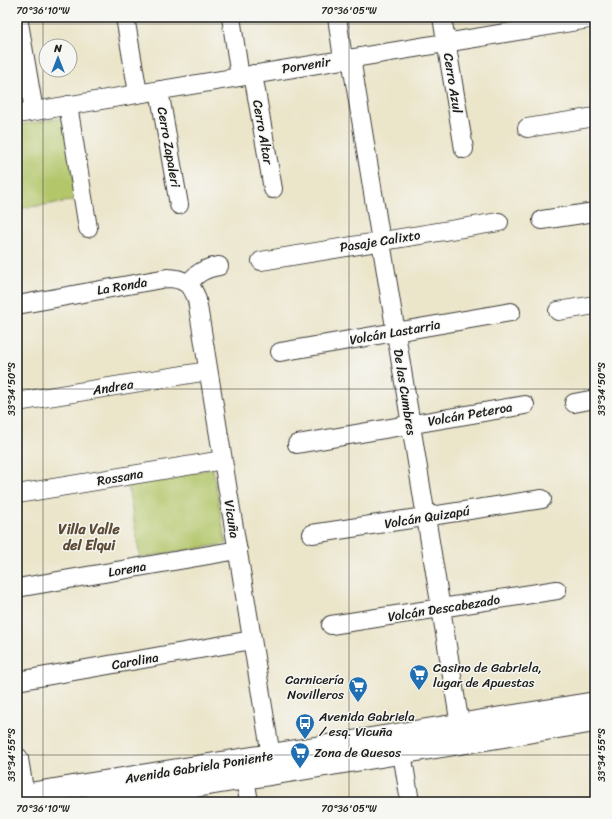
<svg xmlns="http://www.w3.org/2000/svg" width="612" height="819" font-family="Sriracha,sans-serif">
  <rect width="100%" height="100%" fill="#f6f6f2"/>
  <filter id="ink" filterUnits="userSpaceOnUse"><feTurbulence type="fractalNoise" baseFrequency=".025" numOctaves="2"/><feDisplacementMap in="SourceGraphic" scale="8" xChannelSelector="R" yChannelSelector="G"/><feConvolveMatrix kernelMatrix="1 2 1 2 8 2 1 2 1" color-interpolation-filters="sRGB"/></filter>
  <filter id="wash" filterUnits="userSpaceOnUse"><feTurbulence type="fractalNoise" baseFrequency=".012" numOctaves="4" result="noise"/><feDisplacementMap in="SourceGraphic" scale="16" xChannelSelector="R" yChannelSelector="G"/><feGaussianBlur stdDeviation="0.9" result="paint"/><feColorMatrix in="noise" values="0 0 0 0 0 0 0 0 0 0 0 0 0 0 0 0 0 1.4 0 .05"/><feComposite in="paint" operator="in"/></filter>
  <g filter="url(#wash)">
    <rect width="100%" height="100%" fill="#ebe5ca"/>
    <path fill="#b3c66a" stroke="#687143" d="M63,118L77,200L17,209V125Z
      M213,469L226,544L140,558L127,481Z"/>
  </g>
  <g filter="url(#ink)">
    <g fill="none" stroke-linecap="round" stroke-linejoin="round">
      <defs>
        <path id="street" d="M18,17L34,111
          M125,17L138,93
          M231,17L240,77
          M337,17L343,59
          M442,17L464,149
          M351,58L460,725
          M253,74L273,189
          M159,90L179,205
          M68,105L88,228
          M17,114L595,18
          M527,128L595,117
          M542,220L595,212
          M261,261L499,222
          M188,284C197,273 205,268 219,266
          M17,305L167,278C183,278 193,285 197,300L271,756
          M558,311L595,305
          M280,352L511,312
          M17,402L208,371
          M574,403L595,399
          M297,444L525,405
          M17,494L223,460
          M312,534L542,499
          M17,588L238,550
          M331,625L557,590
          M17,681L252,640
          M402,753L410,802
          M245,778L249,802"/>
        <path id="secondary" d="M17,759L24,802"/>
        <path id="primary" d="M17,796L595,703
          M97,802L595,721"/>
      </defs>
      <use href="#street" stroke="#3b3a36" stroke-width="20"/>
      <use href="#secondary" stroke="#3b3a36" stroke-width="24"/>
      <use href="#primary" stroke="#3b3a36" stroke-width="24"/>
      <use href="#street" stroke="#fff" stroke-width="18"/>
      <use href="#secondary" stroke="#fff" stroke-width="22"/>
      <use href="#primary" stroke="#fff" stroke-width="22"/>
    </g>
  </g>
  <path fill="none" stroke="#1c1c1c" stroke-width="1" stroke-opacity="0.45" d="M43,17V802M349,17V802M17,24H595M17,389H595M17,755H595"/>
  <defs>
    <symbol id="supermarket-pin" viewBox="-11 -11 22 30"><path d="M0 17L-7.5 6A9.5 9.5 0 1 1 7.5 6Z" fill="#1f6fb2" stroke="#f6f6f2"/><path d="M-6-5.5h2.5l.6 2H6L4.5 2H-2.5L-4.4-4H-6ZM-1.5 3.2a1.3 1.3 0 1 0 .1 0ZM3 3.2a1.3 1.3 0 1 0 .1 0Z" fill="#fff"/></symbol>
    <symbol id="bus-pin" viewBox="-11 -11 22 30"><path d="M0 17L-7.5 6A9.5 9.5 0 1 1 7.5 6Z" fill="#1f6fb2" stroke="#f6f6f2"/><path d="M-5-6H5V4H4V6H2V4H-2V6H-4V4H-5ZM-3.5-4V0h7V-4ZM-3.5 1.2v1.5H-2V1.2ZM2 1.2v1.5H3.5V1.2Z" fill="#fff"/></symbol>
  </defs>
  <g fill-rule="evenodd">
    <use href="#supermarket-pin" x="408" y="663" width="22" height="30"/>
    <use href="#supermarket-pin" x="347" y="675" width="22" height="30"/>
    <use href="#bus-pin" x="294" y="712" width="22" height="30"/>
    <use href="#supermarket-pin" x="289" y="741" width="22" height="30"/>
  </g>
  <g text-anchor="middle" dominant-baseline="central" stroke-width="3" stroke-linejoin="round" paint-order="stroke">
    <g font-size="13" fill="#1c1c1c" stroke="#f6f6f2">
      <text transform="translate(306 65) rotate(-9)">Porvenir</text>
      <text transform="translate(453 83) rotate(81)">Cerro Azul</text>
      <text transform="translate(263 132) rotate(80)">Cerro Altar</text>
      <text transform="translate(169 147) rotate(80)">Cerro Zapaleri</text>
      <text transform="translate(380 241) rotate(-9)">Pasaje Calixto</text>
      <text transform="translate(122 286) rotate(-10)">La Ronda</text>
      <text transform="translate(395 332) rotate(-10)">Volcán Lastarria</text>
      <text transform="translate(113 387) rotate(-9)">Andrea</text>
      <text transform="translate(405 392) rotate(81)">De las Cumbres</text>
      <text transform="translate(470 414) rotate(-10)">Volcán Peteroa</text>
      <text transform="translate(120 477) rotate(-10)">Rossana</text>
      <text transform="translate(427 517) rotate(-9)">Volcán Quizapú</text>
      <text transform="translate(232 519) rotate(81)">Vicuña</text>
      <text transform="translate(127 569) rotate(-10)">Lorena</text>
      <text transform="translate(444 608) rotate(-9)">Volcán Descabezado</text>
      <text transform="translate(135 661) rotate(-10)">Carolina</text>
      <text transform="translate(199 767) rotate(-9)">Avenida Gabriela Poniente</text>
    </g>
    <g font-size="13" fill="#1c1c1c" stroke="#f6f6f2" text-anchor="start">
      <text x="433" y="667">Casino de Gabriela,<tspan x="433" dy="15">lugar de Apuestas</tspan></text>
      <text x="344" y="679" text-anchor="end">Carnicería<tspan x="344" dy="15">Novilleros</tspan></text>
      <text x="319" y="716">Avenida Gabriela<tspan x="319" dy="15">/ esq. Vicuña</tspan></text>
      <text x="314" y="752">Zona de Quesos</text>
    </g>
    <g font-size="14" font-weight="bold" fill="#5c4b35" stroke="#f6f6f2">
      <text x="89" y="529">Villa Valle<tspan x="89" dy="16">del Elqui</tspan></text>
    </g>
  </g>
  <rect width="612" height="819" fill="none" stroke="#f6f6f2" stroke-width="44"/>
  <g transform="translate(58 58)"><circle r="19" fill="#f6f6f2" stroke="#9f9f9c"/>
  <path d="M0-3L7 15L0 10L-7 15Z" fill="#1f6fb2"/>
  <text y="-6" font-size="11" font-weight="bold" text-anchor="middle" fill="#1c1c1c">N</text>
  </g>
  <rect x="22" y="22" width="568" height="775" fill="none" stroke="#1c1c1c" stroke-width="1.5"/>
  <g font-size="10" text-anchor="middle" fill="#1c1c1c">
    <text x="43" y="14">70°36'10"W</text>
    <text x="349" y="14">70°36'05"W</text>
    <text transform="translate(11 389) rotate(-90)" y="4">33°34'50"S</text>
    <text transform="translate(601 389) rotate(-90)" y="4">33°34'50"S</text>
    <text transform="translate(11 755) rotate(-90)" y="4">33°34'55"S</text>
    <text transform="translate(601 755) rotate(-90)" y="4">33°34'55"S</text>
    <text x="43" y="812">70°36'10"W</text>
    <text x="349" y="812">70°36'05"W</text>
  </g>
</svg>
